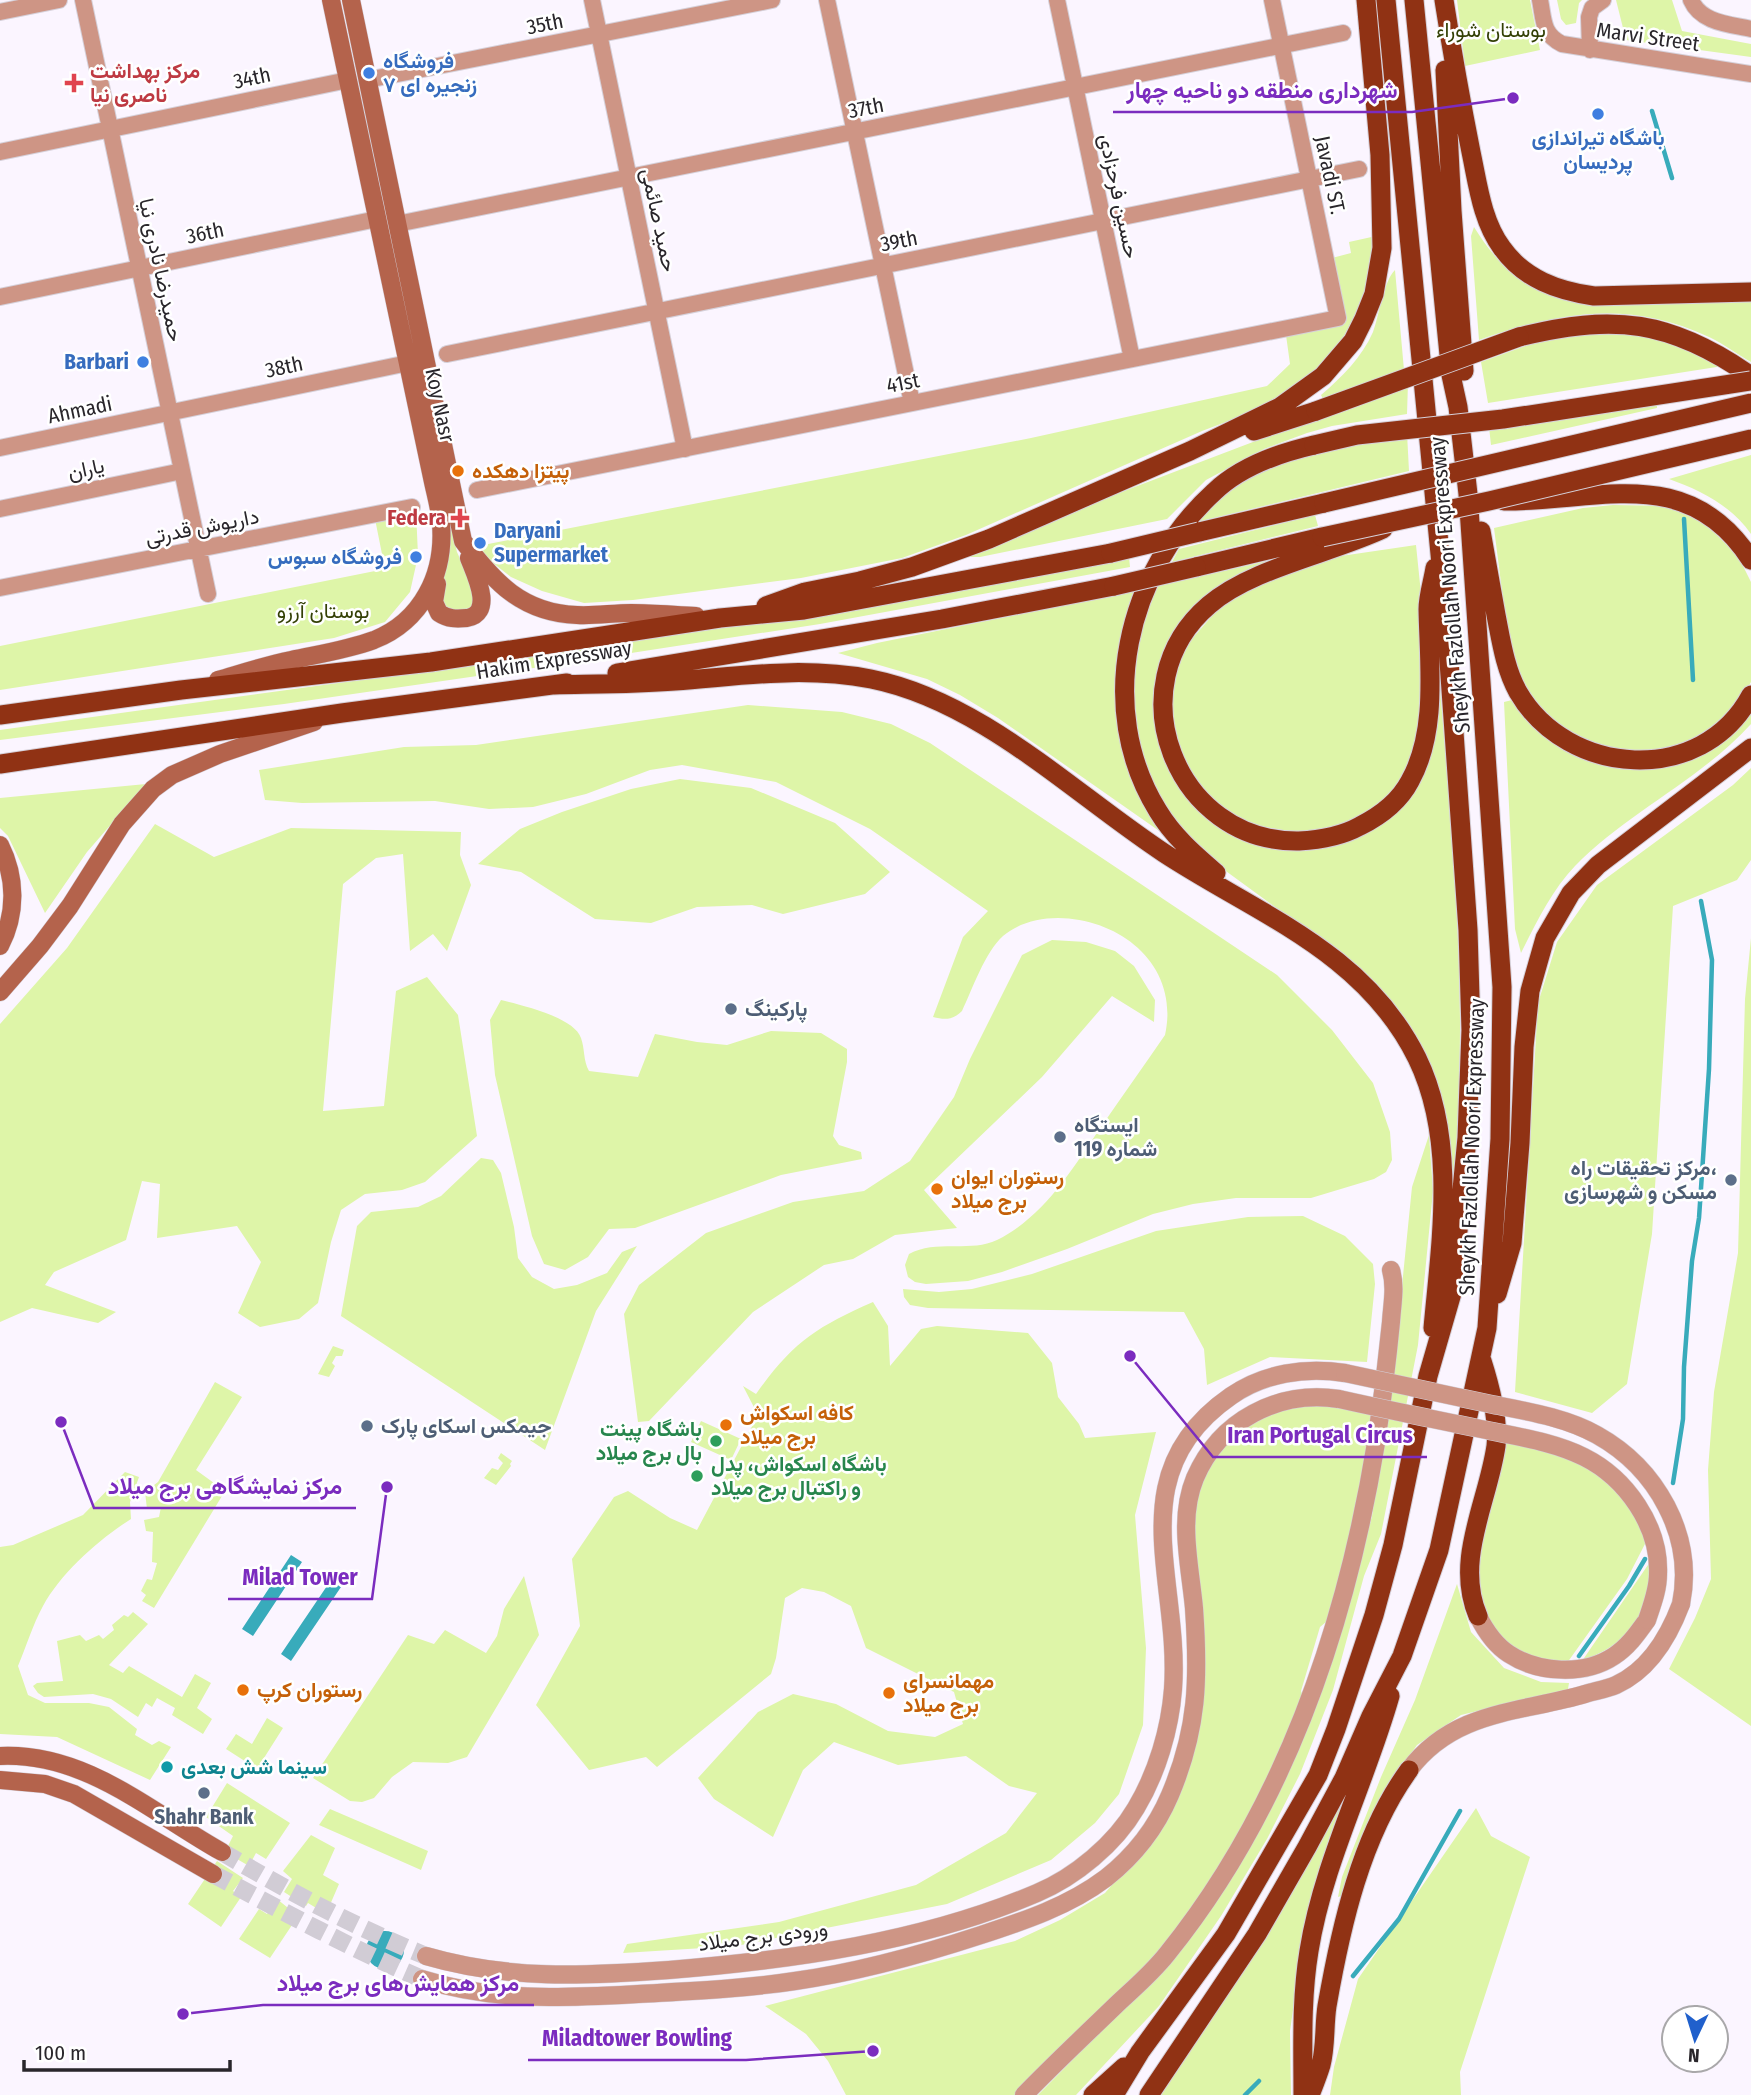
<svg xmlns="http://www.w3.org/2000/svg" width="1751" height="2095" font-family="'Fira Sans Condensed',Vazirmatn,sans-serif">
  <rect width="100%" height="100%" fill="#fbf5ff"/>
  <path fill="#def5a8" d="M1457,0H1530L1540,50L1465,66Z
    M1557,0H1582L1579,3L1576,23L1566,25L1561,19Z
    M1616,0H1672L1682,31L1751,44V57L1626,40Z
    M1474,227C1488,249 1502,268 1525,281L1751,300V362C1737,354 1724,344 1709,337C1628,299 1560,312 1479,340L1471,236Z
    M1376,236L1363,305L1336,352L1300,386L1255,411L1202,431L966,535L902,558L801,578L633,600L584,603L542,591L511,577L493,563L478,546L1031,438L1267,386L1290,364L1286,335L1344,324L1339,281H1336L1332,258L1351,253L1349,242Z
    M1395,270L1404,370L1323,399L1321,395C1342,377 1362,357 1373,332C1379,316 1384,280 1395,270Z
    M1596,329L1668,338L1723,366L1488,403L1481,362L1528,345Z
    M1408,383L1407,414L1332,426L1307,433L1264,449L1206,480L1167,519L980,557H966L1111,496Z
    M1657,400V408L1491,445L1489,427Z
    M1407,433L1409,471L1197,522C1205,513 1214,503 1223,495C1276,453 1344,447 1407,433Z
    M1751,455V534C1732,506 1700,490 1669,479Z
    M1613,505L1672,506L1708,526L1738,556L1751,582V682L1741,700L1726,717L1684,745L1650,753L1603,750L1573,737L1546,716L1526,691L1513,662L1508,638L1494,528L1583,508Z
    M416,510L418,556L410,592L385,622L334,638L0,690V646L385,569L375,519Z
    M1315,515L1318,526L1172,562L1179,549Z
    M449,519L457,552L475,592L472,606L464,612L448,610L441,596Z
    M1416,545L1423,613L1425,690L1414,756L1389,797L1352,824L1305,834L1243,823L1207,798L1181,760L1171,721L1173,684L1185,647L1225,601L1269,578L1341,556Z
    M1310,551L1182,623L1165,756L1178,785L1187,797L1296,849L1408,795L1437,652C1447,777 1460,903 1460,1029C1460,1100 1455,1171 1450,1241L1426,1060L1301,926L1208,858L1195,846L1156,795L1133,728L1134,649L1150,588Z
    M1129,557L1130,567L820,624L547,666L284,704L0,740V730C377,676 755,631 1129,557Z
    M1134,591L1123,635L1118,671L1165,835L998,718L960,695L927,679L838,653L877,643Z
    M1516,699L1573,751L1704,753L1729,736L1751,713V724C1700,780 1628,812 1575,866C1552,890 1536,923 1521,953L1515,929L1504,702Z
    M748,705L842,712L891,724L930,743L1277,975L1332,1030L1373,1083L1390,1132L1392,1160L1386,1172L1374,1179L1311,1198H1236L1193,1204L1153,1214L1067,1249L1002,1272L968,1281L926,1284L915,1282L908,1277L905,1265L909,1254C936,1239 969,1253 997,1240C1045,1216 1072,1169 1101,1127C1122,1096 1144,1066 1165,1035C1180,967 1123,919 1058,918C1038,918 1019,923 1003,936C985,952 972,990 962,1011C953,1020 945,1020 933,1017L963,937L988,911L870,829L776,782L682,765L650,770L586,794L533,807L489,809L435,801L302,803L265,800L259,770L404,747L476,745Z
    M1751,768V860L1737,880L1673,906L1652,1234L1627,1384L1592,1413L1515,1392L1538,1003L1557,942L1597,885L1733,785Z
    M680,779L751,788L835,823L890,872L865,894L783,914L752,905L697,907L651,923L595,919L521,872L478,864L520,829L562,812L631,789Z
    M146,784L87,852L45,913L8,836L0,828V798Z
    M155,824L214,857L291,828L461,832L460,855L471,885L447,951L433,934L410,951L403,854L376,858L343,884L323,1111L384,1106L396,991L427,977L458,1015L477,1136L425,1182L402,1190L365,1194L341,1210L331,1242L318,1303L299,1319L260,1327L238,1313L261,1262L237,1226L157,1238L160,1184L142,1181L126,1240L54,1272L45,1285L116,1312L98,1323L32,1308L0,1322V1024L67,948Z
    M1751,938V1726L1669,1669L1695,1618L1711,1579L1708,1470L1714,1392L1738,1253L1745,999Z
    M1052,940L1086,942L1115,951L1134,966L1155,1000L1154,1022L1112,996L1042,1077L924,1190L957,1228L895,1235L853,1259L824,1265L753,1312L649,1421L638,1422L624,1314L639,1285L706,1233L793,1202L864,1191L910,1161L954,1097L970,1059L1022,955Z
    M501,1000C521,1005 574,1017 581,1038C585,1049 583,1060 589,1071L638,1077L655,1034L697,1042L727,1045L771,1031L821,1033L847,1049V1062L833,1136L839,1145L861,1152L862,1159L781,1175L635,1228L609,1229L588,1257L565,1270L544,1264L532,1236L495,1075L490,1020Z
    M1429,1135L1433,1191L1418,1345L1381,1534L1364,1576L1333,1690L1300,1774L1267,1839L1221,1916L1159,2006L1076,2095H1038L1156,1975L1304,1733L1334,1656L1372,1516L1394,1365L1412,1187Z
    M481,1158L493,1160L501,1173L514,1227L518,1258L532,1277L554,1289L577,1285L607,1273L622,1252L637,1246L596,1311L545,1450L341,1316L357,1226L371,1212L418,1207L441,1196Z
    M1303,1216L1345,1236L1373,1264L1375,1284L1367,1362L1270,1357L1207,1385L1204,1349L1184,1312L928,1308L910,1305L904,1297L903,1289L939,1292L972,1289L1032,1274L1156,1231L1248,1217Z
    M873,1302L888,1326L890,1366L921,1329L937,1326L1028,1333L1052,1363L1058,1397L1079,1424L1085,1438L1156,1432L1135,1515L1146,1648L1143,1725L1119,1794L1095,1823L1051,1860L947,1904L736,1946L623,1953L627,1944L779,1922L916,1885L1006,1833L1037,1793L1009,1786L966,1756L898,1765L834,1742L803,1770L773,1837L714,1799L698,1778L758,1712L793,1694L836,1704L888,1731L935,1737L963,1724L954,1692L866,1648L851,1606L824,1592L802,1588L785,1598L776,1658L771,1674L657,1767L646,1757L589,1770L536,1705L580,1626L572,1559L614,1497L628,1491L670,1518L697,1530L758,1415L743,1386L756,1394C792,1343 816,1327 873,1302Z
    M333,1346L344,1350L342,1356H336L332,1363L335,1366L329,1377L318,1374Z
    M215,1382L242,1397L196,1470L225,1491L154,1608L142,1601L146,1595L141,1591L147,1579L152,1580L157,1563L152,1562L153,1532L146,1531L144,1520L159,1517L161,1507L147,1509L145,1492L158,1482Z
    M1329,1404L1374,1412L1363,1490L1332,1617L1320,1627L1301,1691L1304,1700L1290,1734L1221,1867L1159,1956L1016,2095H846L828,2061L806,2034L765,2006L1015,1941L1060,1920L1105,1893L1122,1873L1188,1768L1194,1502L1210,1464L1226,1443L1241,1429L1282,1407Z
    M701,1421L741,1439L731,1460L691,1442Z
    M1505,1442C1576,1458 1619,1469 1646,1542L1627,1579L1567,1663C1522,1660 1488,1638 1477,1591C1471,1561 1498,1475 1505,1442Z
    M501,1453L512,1461L510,1464L511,1466L496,1485L484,1478L492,1468L498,1470L503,1463L498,1458Z
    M125,1472L139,1477L130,1502L131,1519C99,1539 61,1573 43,1606C33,1624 26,1647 18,1666L28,1695L45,1703H89L109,1707L137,1729L135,1735L152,1745L159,1741L171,1747L150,1780L57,1737L0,1734V1547L13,1545L83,1515Z
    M1650,1562C1652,1615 1631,1642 1582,1661Z
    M524,1576L539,1635L467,1757L448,1763L413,1762L392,1777L374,1798L362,1802L350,1801L313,1778L408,1635L434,1644L445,1630L486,1653L497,1636L504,1609Z
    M1457,1584L1471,1632L1504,1668L1541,1682L1569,1683L1568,1689L1461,1715L1417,1745L1380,1797L1341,1896L1338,1897L1342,1877L1381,1777L1415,1700Z
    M133,1612L148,1624L109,1665L123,1673L129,1666L182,1697L195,1674L211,1683L197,1708L212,1719L203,1734L172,1715L175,1708L157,1698L152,1707L146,1703L138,1717L111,1699L93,1694L44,1697L38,1693L33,1686L37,1683L63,1681L57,1641L80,1635L86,1641L99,1635L103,1639L114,1630L112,1625L124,1615L128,1617Z
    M267,1718L283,1728L257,1769L226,1749L236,1734L252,1744Z
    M1351,1779L1305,1926L1290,2031L1291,2095H1156Z
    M227,1783L290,1823L266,1859L256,1853L249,1866L225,1852L233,1836L206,1817Z
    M1476,1808L1491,1836L1530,1857L1460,2072L1461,2095H1330L1334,2067L1358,1979Z
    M330,1809L428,1851L421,1870L319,1825Z
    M311,1835L335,1848L323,1875L339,1884L326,1914L308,1903L306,1906L284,1892L292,1879L283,1871Z
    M217,1861L243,1878L233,1891L241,1897L221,1927L188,1904Z
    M277,1899L298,1916L270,1958L239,1939L259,1909L267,1914Z"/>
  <path fill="#38abbb" d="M291,1555L302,1562L253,1636L242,1629Z
    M331,1580L341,1587L291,1661L281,1654Z
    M366 1950a19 19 0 1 1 38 0a19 19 0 1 1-38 0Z"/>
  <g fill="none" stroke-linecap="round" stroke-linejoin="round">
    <path stroke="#38abbb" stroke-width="4.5" d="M1652,111L1672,178
      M1684,519L1693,680
      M1673,1483L1683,1419L1684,1367L1692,1261L1699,1218L1709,1069L1712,960L1701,901
      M1579,1656L1629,1586L1645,1559
      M1353,1976L1399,1919L1460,1811
      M1245,2095L1259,2081"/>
    <path stroke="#d1ccd5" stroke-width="18" stroke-dasharray="18 9" stroke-linecap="butt" d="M222,1852C288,1891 355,1927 426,1956
      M213,1874C282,1911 350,1948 422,1979"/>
    <defs>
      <path id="minor" d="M83,0L208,594
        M592,0L685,449
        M827,0L912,403
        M1057,0L1132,359
        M1540,0C1544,20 1542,34 1562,44L1751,74
        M1691,0C1701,23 1729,24 1751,29
        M0,12L59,0
        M1590,50L1589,17L1592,8L1603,0
        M367,80L772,0
        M0,152L348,80
        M397,224L1343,33
        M0,297L377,219
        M447,354L1359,169
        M0,448L408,363
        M477,490L1338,318L1272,0
        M0,509L182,471
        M0,588L412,507"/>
      <path id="tertiary" d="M1478,1616C1485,1630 1495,1645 1509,1654C1538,1673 1584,1676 1614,1656C1628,1647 1637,1634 1647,1620
        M1409,1770C1454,1710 1520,1713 1585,1694C1595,1691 1607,1689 1616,1685C1649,1670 1669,1636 1681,1604
        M426,1956C508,1980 585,1976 669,1970C793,1960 922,1942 1037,1893C1075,1877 1115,1844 1136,1808C1157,1773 1170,1729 1173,1689C1181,1580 1118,1474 1231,1396C1264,1373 1305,1367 1345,1373
        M422,1979C495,2002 562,1998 638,1994C690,1991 743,1989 795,1981C859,1972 920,1955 981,1935C1024,1921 1069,1906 1106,1878C1134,1856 1156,1828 1170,1795C1198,1729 1199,1679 1194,1608C1190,1565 1178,1519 1195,1478C1220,1420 1278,1390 1339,1399
        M1024,2095C1053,2065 1084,2036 1115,2006C1133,1989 1152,1973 1167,1954C1285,1808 1346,1626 1376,1443C1382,1403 1387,1363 1391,1322C1392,1305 1396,1287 1391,1270"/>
      <path id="secondary" d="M351,0L463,541C494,582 522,613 577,615C595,616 613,613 631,613C652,613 674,615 696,616
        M437,584L434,602L439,613C448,619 456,619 467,618C495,613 475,574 469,558
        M218,680C242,673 266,665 291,660C319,654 347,650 374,640C422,621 445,574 441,524C440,510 436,496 433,482L331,0
        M0,845C16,877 17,913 0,946
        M0,992L40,946L70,906L122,824L153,789L172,775L220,754L314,722
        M0,1756C86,1752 152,1813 222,1852
        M0,1780L45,1784L74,1794L213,1874"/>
      <path id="trunk" d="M1444,0C1452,51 1461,102 1471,152C1478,185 1482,221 1502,248C1524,279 1558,291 1594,296L1751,292
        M1445,70L1452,211L1464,371
        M1519,337C1613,313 1671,320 1751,376
        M1254,431L1316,411
        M1504,501C1598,502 1688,462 1751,560
        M1383,529C1330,554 1252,568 1209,605C1115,685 1175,843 1299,841C1320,840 1340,837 1360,826C1380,816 1399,802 1410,781C1438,731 1429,664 1428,609C1428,596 1433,581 1435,568
        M1481,531C1486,559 1491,587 1496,615C1501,640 1505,669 1518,692C1567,777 1702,787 1751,695
        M1199,532L1324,503
        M1196,567L1322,537
        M766,606L805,592L860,581L912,567L989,539L1190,451L1280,407L1323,376L1353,341L1364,319L1374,294L1382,248L1380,155L1366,0
        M617,673L942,619L1114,586
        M554,685C594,684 635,684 675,681C743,676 802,666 871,679C981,701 1073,793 1164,853C1257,914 1364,951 1417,1058C1457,1140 1441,1240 1433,1328
        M0,715L181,690L431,662L720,618L804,610L1111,553
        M0,764L342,713L567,683
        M1216,873C1194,854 1173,836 1158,811C1094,708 1127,571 1214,492C1241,466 1279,453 1314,445
        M1497,1294L1512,1243L1520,1143L1524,1047L1530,991L1545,938L1571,893L1598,865L1751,748
        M1478,1616C1454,1560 1488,1502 1496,1446C1499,1420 1490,1386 1482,1361
        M1093,2095L1124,2067
        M1114,2095L1140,2052L1226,1934L1318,1775L1336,1729L1374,1615L1393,1545L1428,1376L1452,1293L1467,1138L1471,1030L1468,930L1445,605L1386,0
        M1149,2095L1257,1934L1307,1847L1344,1778L1371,1716L1402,1656L1439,1550L1487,1328L1500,1139L1502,987L1468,494L1458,407L1451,375L1414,0
        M1303,2095C1303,2047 1301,1999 1309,1951C1323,1863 1366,1781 1390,1696
        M1310,2095C1314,2085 1318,2075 1321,2065C1326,2046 1324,2025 1327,2006C1341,1926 1361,1836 1409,1770"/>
    </defs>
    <use href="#minor" stroke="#d5d0d9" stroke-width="18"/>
    <use href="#tertiary" stroke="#d5d0d9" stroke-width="19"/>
    <use href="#secondary" stroke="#d5d0d9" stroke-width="19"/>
    <use href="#trunk" stroke="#d5d0d9" stroke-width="21"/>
    <use href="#minor" stroke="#ce9585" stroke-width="16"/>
    <use href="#tertiary" stroke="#ce9585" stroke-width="18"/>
    <use href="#secondary" stroke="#b4634c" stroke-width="18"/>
    <use href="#trunk" stroke="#903214" stroke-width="19"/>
    <defs>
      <path id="tertiary-bridge" d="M1345,1373C1393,1383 1442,1394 1490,1404C1525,1411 1565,1417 1597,1435C1656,1468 1695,1535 1681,1604
        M1339,1399C1388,1410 1437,1420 1486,1430C1519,1437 1554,1442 1584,1457C1626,1478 1660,1526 1658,1574C1658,1590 1652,1605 1647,1620"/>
      <path id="trunk-bridge" d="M1316,411L1519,337
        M1314,445L1357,435L1503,419L1751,381
        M1324,503L1751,403
        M1322,537L1489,501L1751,439
        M1111,553L1199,532
        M1114,586L1196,567"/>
    </defs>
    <use href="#tertiary-bridge" stroke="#d5d0d9" stroke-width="19" stroke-linecap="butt"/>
    <use href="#trunk-bridge" stroke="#d5d0d9" stroke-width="21" stroke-linecap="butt"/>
    <use href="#tertiary-bridge" stroke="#ce9585" stroke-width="18"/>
    <use href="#trunk-bridge" stroke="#903214" stroke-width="19"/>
  </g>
  <g fill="#3f7fe0" stroke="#fff" stroke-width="2.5">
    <circle cx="369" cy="73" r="7"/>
    <circle cx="1598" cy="114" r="7"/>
    <circle cx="143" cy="362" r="7"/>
    <circle cx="480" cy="543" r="7"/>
    <circle cx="416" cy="557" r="7"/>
  </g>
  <g fill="#e0444e" stroke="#fff" stroke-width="2.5">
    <path d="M70.5 72.5h7v7h7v7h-7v7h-7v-7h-7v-7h7z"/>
    <path d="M456.5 507.5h7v7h7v7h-7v7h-7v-7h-7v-7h7z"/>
  </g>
  <g fill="#e8710a" stroke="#fff" stroke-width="2.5">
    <circle cx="458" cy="471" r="7"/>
    <circle cx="937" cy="1189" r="7"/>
    <circle cx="726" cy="1425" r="7"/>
    <circle cx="243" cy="1690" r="7"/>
    <circle cx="889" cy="1693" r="7"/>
  </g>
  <g fill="#5c6f8a" stroke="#fff" stroke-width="2.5">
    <circle cx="731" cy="1009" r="7"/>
    <circle cx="1060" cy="1137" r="7"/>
    <circle cx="1731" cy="1180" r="7"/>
    <circle cx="367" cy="1426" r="7"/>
    <circle cx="204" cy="1793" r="7"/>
  </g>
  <g fill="#2e9e5b" stroke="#fff" stroke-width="2.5">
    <circle cx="716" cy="1441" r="7"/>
    <circle cx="697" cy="1476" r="7"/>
  </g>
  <circle fill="#0f9aa8" stroke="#fff" stroke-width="2.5" cx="167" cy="1767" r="7"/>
  <g text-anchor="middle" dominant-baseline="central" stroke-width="5" stroke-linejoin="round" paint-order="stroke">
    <g font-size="21" fill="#29262b" stroke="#fff">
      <text transform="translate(545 24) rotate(-11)">35th</text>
      <text transform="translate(1648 37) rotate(8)">Marvi Street</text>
      <text transform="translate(252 78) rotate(-12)">34th</text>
      <text transform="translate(866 108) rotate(-11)">37th</text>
      <text transform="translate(1330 175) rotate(78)">Javadi ST.</text>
      <text transform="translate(1119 196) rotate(78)">حسین فرحزادی</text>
      <text transform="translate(659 220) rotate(78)">حمید صائمی</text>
      <text transform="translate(205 233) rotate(-12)">36th</text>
      <text transform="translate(899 241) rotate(-11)">39th</text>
      <text transform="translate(161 270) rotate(78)">حمیدرضا نادری نیا</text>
      <text transform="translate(284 367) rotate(-12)">38th</text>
      <text transform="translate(903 383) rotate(-11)">41st</text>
      <text transform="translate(440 405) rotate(78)">Koy Nasr</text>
      <text transform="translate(80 410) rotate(-12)">Ahmadi</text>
      <text transform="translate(86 469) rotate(-12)">یاران</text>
      <text transform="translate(202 527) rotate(-11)">داریوش قدرتی</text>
      <text transform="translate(1450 585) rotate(-95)">Sheykh Fazlollah Noori Expressway</text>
      <text transform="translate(554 660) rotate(-9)">Hakim Expressway</text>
      <text transform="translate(1472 1147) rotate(-88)">Sheykh Fazlollah Noori Expressway</text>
      <text transform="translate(763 1936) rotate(-7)">ورودی برج میلاد</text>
    </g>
    <g font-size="21" fill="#334005" stroke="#fff">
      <text x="1491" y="30">بوستان شوراء</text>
      <text x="323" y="611">بوستان آرزو</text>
    </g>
    <g font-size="21" font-weight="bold" fill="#366cbe" stroke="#fff" text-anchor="start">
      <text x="383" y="61">فروشگاه<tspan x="383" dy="24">زنجیره ای ۷</tspan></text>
      <text x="1598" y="138" text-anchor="middle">باشگاه تیراندازی<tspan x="1598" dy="24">پردیسان</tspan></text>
      <text x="129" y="362" text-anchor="end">Barbari</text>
      <text x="494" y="531">Daryani<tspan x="494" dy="24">Supermarket</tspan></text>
      <text x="402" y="557" text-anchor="end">فروشگاه سبوس</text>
    </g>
    <g font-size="21" font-weight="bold" fill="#be3a42" stroke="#fff" text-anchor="start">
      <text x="90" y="71">مرکز بهداشت<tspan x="90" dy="24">ناصری نیا</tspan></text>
      <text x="446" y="518" text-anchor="end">Federa</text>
    </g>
    <g font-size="21" font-weight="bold" fill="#c56008" stroke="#fff" text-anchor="start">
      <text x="472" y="471">پیتزا دهکده</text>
      <text x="951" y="1177">رستوران ایوان<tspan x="951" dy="24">برج میلاد</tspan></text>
      <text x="740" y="1413">کافه اسکواش<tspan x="740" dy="24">برج میلاد</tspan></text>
      <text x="903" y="1681">مهمانسرای<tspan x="903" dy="24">برج میلاد</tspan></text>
      <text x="257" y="1690">رستوران کرپ</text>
    </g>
    <g font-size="21" font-weight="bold" fill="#4e5e75" stroke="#fff" text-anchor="start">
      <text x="745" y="1009">پارکینگ</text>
      <text x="1074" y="1125">ایستگاه<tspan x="1074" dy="24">شماره 119</tspan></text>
      <text x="1717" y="1168" text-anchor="end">مرکز تحقیقات راه،<tspan x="1717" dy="24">مسکن و شهرسازی</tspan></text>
      <text x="381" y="1426">جیمکس اسکای پارک</text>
      <text x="204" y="1817" text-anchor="middle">Shahr Bank</text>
    </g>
    <g font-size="21" font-weight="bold" fill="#27864d" stroke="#fff" text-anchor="end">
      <text x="702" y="1429">باشگاه پینت<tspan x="702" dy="24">بال برج میلاد</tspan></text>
      <text x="711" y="1464" text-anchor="start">باشگاه اسکواش، پدل<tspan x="711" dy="24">و راکتبال برج میلاد</tspan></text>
    </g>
    <g font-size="21" font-weight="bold" fill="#0d838f" stroke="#fff" text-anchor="start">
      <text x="181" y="1767">سینما شش بعدی</text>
    </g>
  </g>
  <path fill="none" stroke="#7b2cbf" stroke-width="2.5" d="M1513 98L1412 112H1113M1130 1356L1213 1457H1427M61 1422L94 1508H356M387 1487L372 1599H228M183 2014L263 2005H534M873 2051L746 2060H528"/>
  <g fill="#7b2cbf" stroke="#fff" stroke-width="2.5">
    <circle cx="1513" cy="98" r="7"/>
    <circle cx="1130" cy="1356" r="7"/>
    <circle cx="61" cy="1422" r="7"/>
    <circle cx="387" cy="1487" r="7"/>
    <circle cx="183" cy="2014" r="7"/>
    <circle cx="873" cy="2051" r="7"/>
  </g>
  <g font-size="23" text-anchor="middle" font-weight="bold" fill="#7b2cbf" stroke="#fff" stroke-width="5" stroke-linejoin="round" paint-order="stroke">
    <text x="1262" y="98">شهرداری منطقه دو ناحیه چهار</text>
    <text x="1320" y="1443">Iran Portugal Circus</text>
    <text x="225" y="1494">مرکز نمایشگاهی برج میلاد</text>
    <text x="300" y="1585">Milad Tower</text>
    <text x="398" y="1991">مرکز همایش‌های برج میلاد</text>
    <text x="637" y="2046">Miladtower Bowling</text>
  </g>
  <g transform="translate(1695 2039) rotate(184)"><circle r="33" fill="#ffffff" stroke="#a9a8aa" stroke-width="2"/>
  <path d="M0-5L12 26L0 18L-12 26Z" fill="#2060cc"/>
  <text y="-10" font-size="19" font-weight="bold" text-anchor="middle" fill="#29262b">N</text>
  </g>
  <path d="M24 2060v10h206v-10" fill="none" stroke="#29262b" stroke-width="3.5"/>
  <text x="35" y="2060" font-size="21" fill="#29262b" stroke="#ffffff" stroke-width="5" paint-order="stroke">100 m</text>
</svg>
